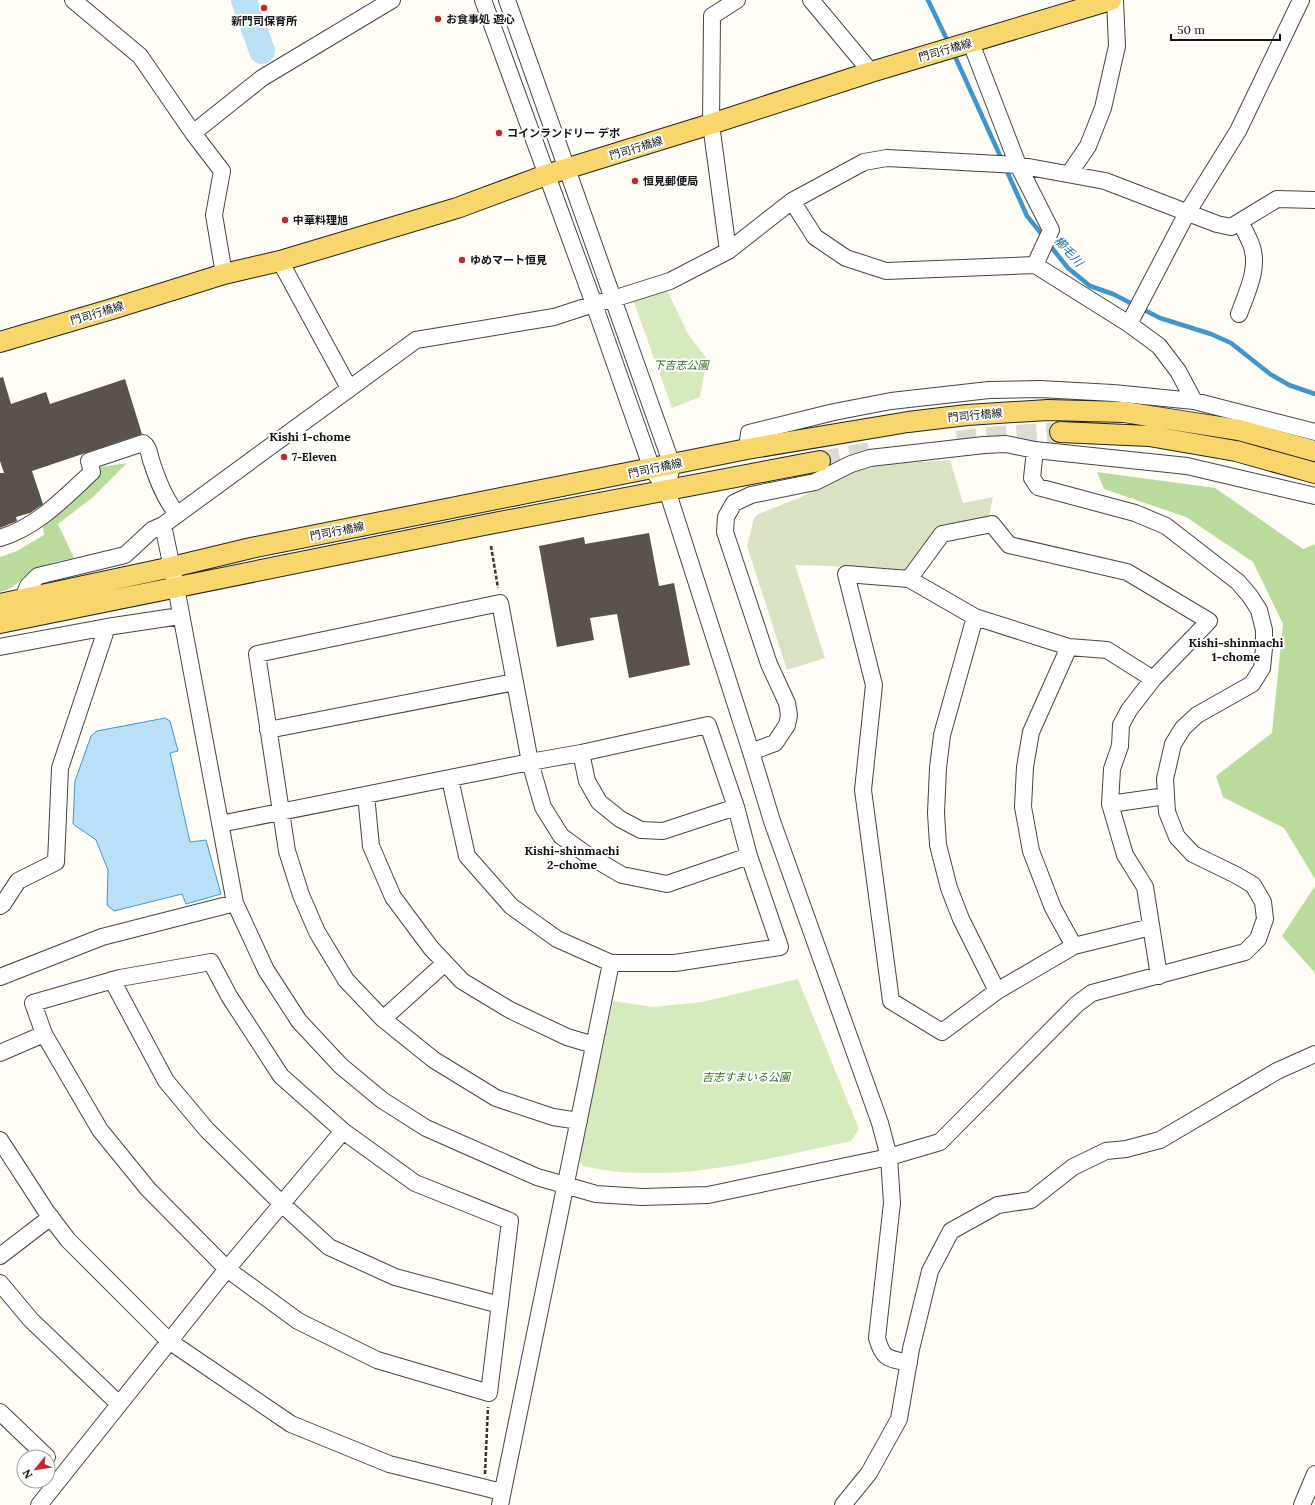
<svg xmlns="http://www.w3.org/2000/svg" width="1315" height="1505" font-family="Lora,'Noto Sans JP',serif">
  <rect width="100%" height="100%" fill="#fffdf5"/>
  <path fill="#d5ebbd" d="M666,288L688,334L707,359L700,397L672,408L633,300Z
    M798,979L859,1129L851,1141C764,1159 672,1186 583,1166L579,1160L613,1001L653,1007L702,1002Z"/>
  <path fill="#b9dc9c" d="M127,463L93,497L58,524L74,558C59,561 46,563 32,572C22,578 13,590 0,592V557L17,551L44,535L43,527L92,480L100,467Z
    M1097,472L1215,488L1303,549L1315,544V879L1284,828L1223,797L1216,776L1272,733L1283,624L1253,562L1186,517L1104,489Z
    M1315,886V973L1282,936Z"/>
  <path fill="#d9e3c4" d="M950,460L963,503L993,497L989,516L937,529L907,570L902,573L831,566L795,565L825,658L787,670L747,546L754,518L758,514L799,498L854,470L892,464Z"/>
  <path fill="#b9e0f7" stroke="#3f96cf" d="M165,718L170,721L178,751L170,753L190,842L206,840L221,894L186,904L182,894L114,911L107,905L108,870L96,840L73,824L75,781L91,736L97,731Z"/>
  <g fill="none" stroke-linecap="round" stroke-linejoin="round">
    <path stroke="#3f96cf" stroke-width="4.5" d="M928,0L949,44
      M953,52L1002,160
      M1005,167L1027,216L1044,237
      M1048,243L1068,268L1090,286L1113,294L1160,318L1211,334L1231,343L1270,374L1289,385L1315,394"/>
    <path stroke="#b9e0f7" stroke-width="26" d="M244,0L262,51"/>
  </g>
  <path fill="#5a524d" d="M3,377L11,404L46,392L50,404L125,379L142,434L32,471L43,504L30,513L16,517L17,521L0,528V473H4L0,461V378Z
    M649,533L659,586L674,583L690,665L629,678L617,614L590,618L594,640L557,647L539,546L584,537L585,544Z"/>
  <g fill="none" stroke-linecap="round" stroke-linejoin="round">
    <path stroke="#dbdad3" stroke-width="20" stroke-dasharray="20 10" stroke-linecap="butt" d="M957,441L986,437L1060,432
      M820,461L877,451"/>
    <defs>
      <path id="minor" d="M73,0L140,56L193,133L222,171L214,215L224,274
        M483,0L594,304L652,469L667,490L751,752L772,821L880,1123L889,1157L892,1203L877,1338C883,1360 888,1358 909,1363
        M507,0L672,465L670,475
        M811,0L871,72
        M971,43L1018,165L1051,230L1035,265L1129,324L1159,346L1178,371L1194,401
        M193,133L262,78L392,0
        M1069,174L1088,146L1103,108L1117,46L1115,0
        M792,201L815,237L846,258L886,271L1035,265
        M728,251L711,124L712,16L737,0
        M280,261L349,388
        M1239,314C1247,292 1260,267 1251,244C1248,237 1244,229 1240,222
        M1129,324L1187,213L1238,131L1301,0
        M747,449L749,433L834,412L891,401L989,390L1040,389L1113,393L1194,401L1315,432
        M163,525L176,587L235,903L266,970L299,1021L341,1066L382,1100L426,1128L537,1177L596,1194L642,1197L708,1195L889,1157L940,1142L1077,1004L1092,993L1245,952L1258,939L1265,919L1263,902L1253,885L1236,875L1193,854L1177,837L1167,812L1165,779L1173,744L1183,728L1197,715L1252,684L1262,668L1264,648V630L1259,610L1250,596L1238,582L1166,526L1135,513L1038,487L1032,478L1035,450
        M0,538C37,527 64,498 92,472L89,461L143,443C149,447 149,453 151,460C157,479 164,498 177,514
        M909,579L942,534L992,524L1009,545L1127,572L1209,621L1153,679
        M22,600L28,586L38,576L125,555L152,530L163,525L416,340L554,317L594,304L613,299L670,281L728,251L792,201L864,162L887,158L1018,165L1105,181L1217,224L1231,227L1277,199L1315,200
        M975,617L942,735L938,768L936,813L938,845L949,888L961,919L997,991
        M0,647L107,627L180,616
        M1069,647L1031,732L1025,767L1023,807L1031,851L1053,908L1074,946
        M268,730L515,682
        M751,752L775,743L787,725L789,715L787,703L769,664L725,532L726,517L734,503L751,495L815,482L851,464L870,458L984,445L1006,444L1035,450L1187,466L1315,496
        M581,753L587,781L599,802L620,819L641,830L663,831L736,807
        M366,795L371,846L393,897L431,948L462,981L510,1010L567,1037L594,1045
        M1110,804L1112,769L1120,746L1121,725L1129,710L1153,679L1107,650L1069,647L975,617L909,579L846,574L874,685L863,790L891,1001L942,1032L997,991L1074,946L1151,927
        M220,824L530,762L581,753L708,725L736,807L749,856L780,947L675,963H611L557,939L511,906L467,856L450,779
        M0,906L3,904L18,881L56,862L60,768L107,627
        M211,962L229,996L281,1076L343,1131L415,1183L510,1221L489,1393L377,1360L298,1321L227,1269L148,1189L100,1130L44,1034L33,1003L120,978Z
        M1159,976L1145,887L1125,855L1110,804L1166,796
        M0,977L102,937L235,903
        M112,980L166,1081L207,1130L282,1204L329,1247L395,1277L500,1305
        M383,1019L445,963
        M0,1053L44,1034
        M579,1121L553,1117L496,1098L434,1060L383,1019L346,980L317,932L301,895L287,851L257,654L500,603L530,762L543,807L561,836L586,854L622,875L667,884L749,856
        M0,1140L46,1211L68,1240L169,1341L291,1424L389,1464L502,1492
        M0,1256L51,1217
        M0,1283L31,1320L119,1404
        M0,1412L47,1457
        M39,1505L227,1269L343,1131
        M500,1505L611,963
        M843,1505L869,1473L899,1419L911,1349L930,1271L951,1231L998,1205L1031,1200L1073,1167L1106,1151L1126,1149L1160,1140L1277,1071L1315,1054
        M1302,1505L1315,1474"/>
      <path id="major" d="M0,342L112,309L224,274L280,261L457,208L546,175L711,124L871,72L1111,0
        M1060,432L1149,436L1236,451L1315,473
        M0,604L172,567L251,548L747,449L908,422L967,415L1048,410L1124,412L1239,430L1315,451
        M0,623L489,524L820,461"/>
    </defs>
    <use href="#minor" stroke="#444" stroke-width="18"/>
    <use href="#major" stroke="#222" stroke-width="22"/>
    <path stroke="#333" stroke-width="2.5" stroke-dasharray="4 2" stroke-linecap="butt" d="M491,546L498,588
      M485,1474L488,1407"/>
    <use href="#minor" stroke="#fff" stroke-width="16"/>
    <use href="#major" stroke="#f9d66b" stroke-width="20"/>
  </g>
  <g fill="#c4262e" stroke="#fff" stroke-width="1.5">
    <circle cx="264" cy="8" r="4"/>
    <circle cx="438" cy="19" r="4"/>
    <circle cx="499" cy="133" r="4"/>
    <circle cx="635" cy="181" r="4"/>
    <circle cx="285" cy="220" r="4"/>
    <circle cx="462" cy="260" r="4"/>
    <circle cx="284" cy="457" r="4"/>
  </g>
  <g text-anchor="middle" dominant-baseline="central" stroke-width="4" stroke-linejoin="round" paint-order="stroke">
    <g font-size="11" font-weight="bold" fill="#111" stroke="#fff" text-anchor="start">
      <text x="446" y="19">お食事処 遊心</text>
      <text x="264" y="21" text-anchor="middle">新門司保育所</text>
      <text x="507" y="133">コインランドリー デポ</text>
      <text x="643" y="181">恒見郵便局</text>
      <text x="293" y="220">中華料理旭</text>
      <text x="470" y="260">ゆめマート恒見</text>
      <text x="292" y="457">7-Eleven</text>
    </g>
    <g font-size="11" fill="#111" stroke="#fff">
      <text transform="translate(945 50) rotate(-16)">門司行橋線</text>
      <text transform="translate(636 148) rotate(-17)">門司行橋線</text>
      <text transform="translate(97 313) rotate(-17)">門司行橋線</text>
      <text transform="translate(975 415) rotate(-5)">門司行橋線</text>
      <text transform="translate(655 468) rotate(-12)">門司行橋線</text>
      <text transform="translate(337 531) rotate(-11)">門司行橋線</text>
    </g>
    <g font-size="11" font-style="italic" fill="#2f6b1f" stroke="#fff">
      <text x="681" y="365">下吉志公園</text>
      <text x="746" y="1077">吉志すまいる公園</text>
    </g>
    <g font-size="12" font-style="italic" fill="#1768a6" stroke="#fff">
      <text transform="translate(1069 251) rotate(48)">櫛毛川</text>
    </g>
    <g font-size="12" font-weight="bold" fill="#111" stroke="#fff">
      <text x="310" y="436">Kishi 1-chome</text>
      <text x="1236" y="642">Kishi-shinmachi<tspan x="1236" dy="14">1-chome</tspan></text>
      <text x="572" y="850">Kishi-shinmachi<tspan x="572" dy="14">2-chome</tspan></text>
    </g>
  </g>
  <g transform="translate(36 1469) rotate(240)"><circle r="19" fill="#ffffff" stroke="#a0a0a0"/>
  <path d="M0-3L7 15L0 10L-7 15Z" fill="#c4262e"/>
  <text y="-6" font-size="11" font-weight="bold" text-anchor="middle" fill="#111111">N</text>
  </g>
  <path d="M1171 34v6h109v-6" fill="none" stroke="#111111" stroke-width="2"/>
  <text x="1177" y="34" font-size="12" fill="#111111" stroke="#ffffff" stroke-width="3" paint-order="stroke">50 m</text>
</svg>
